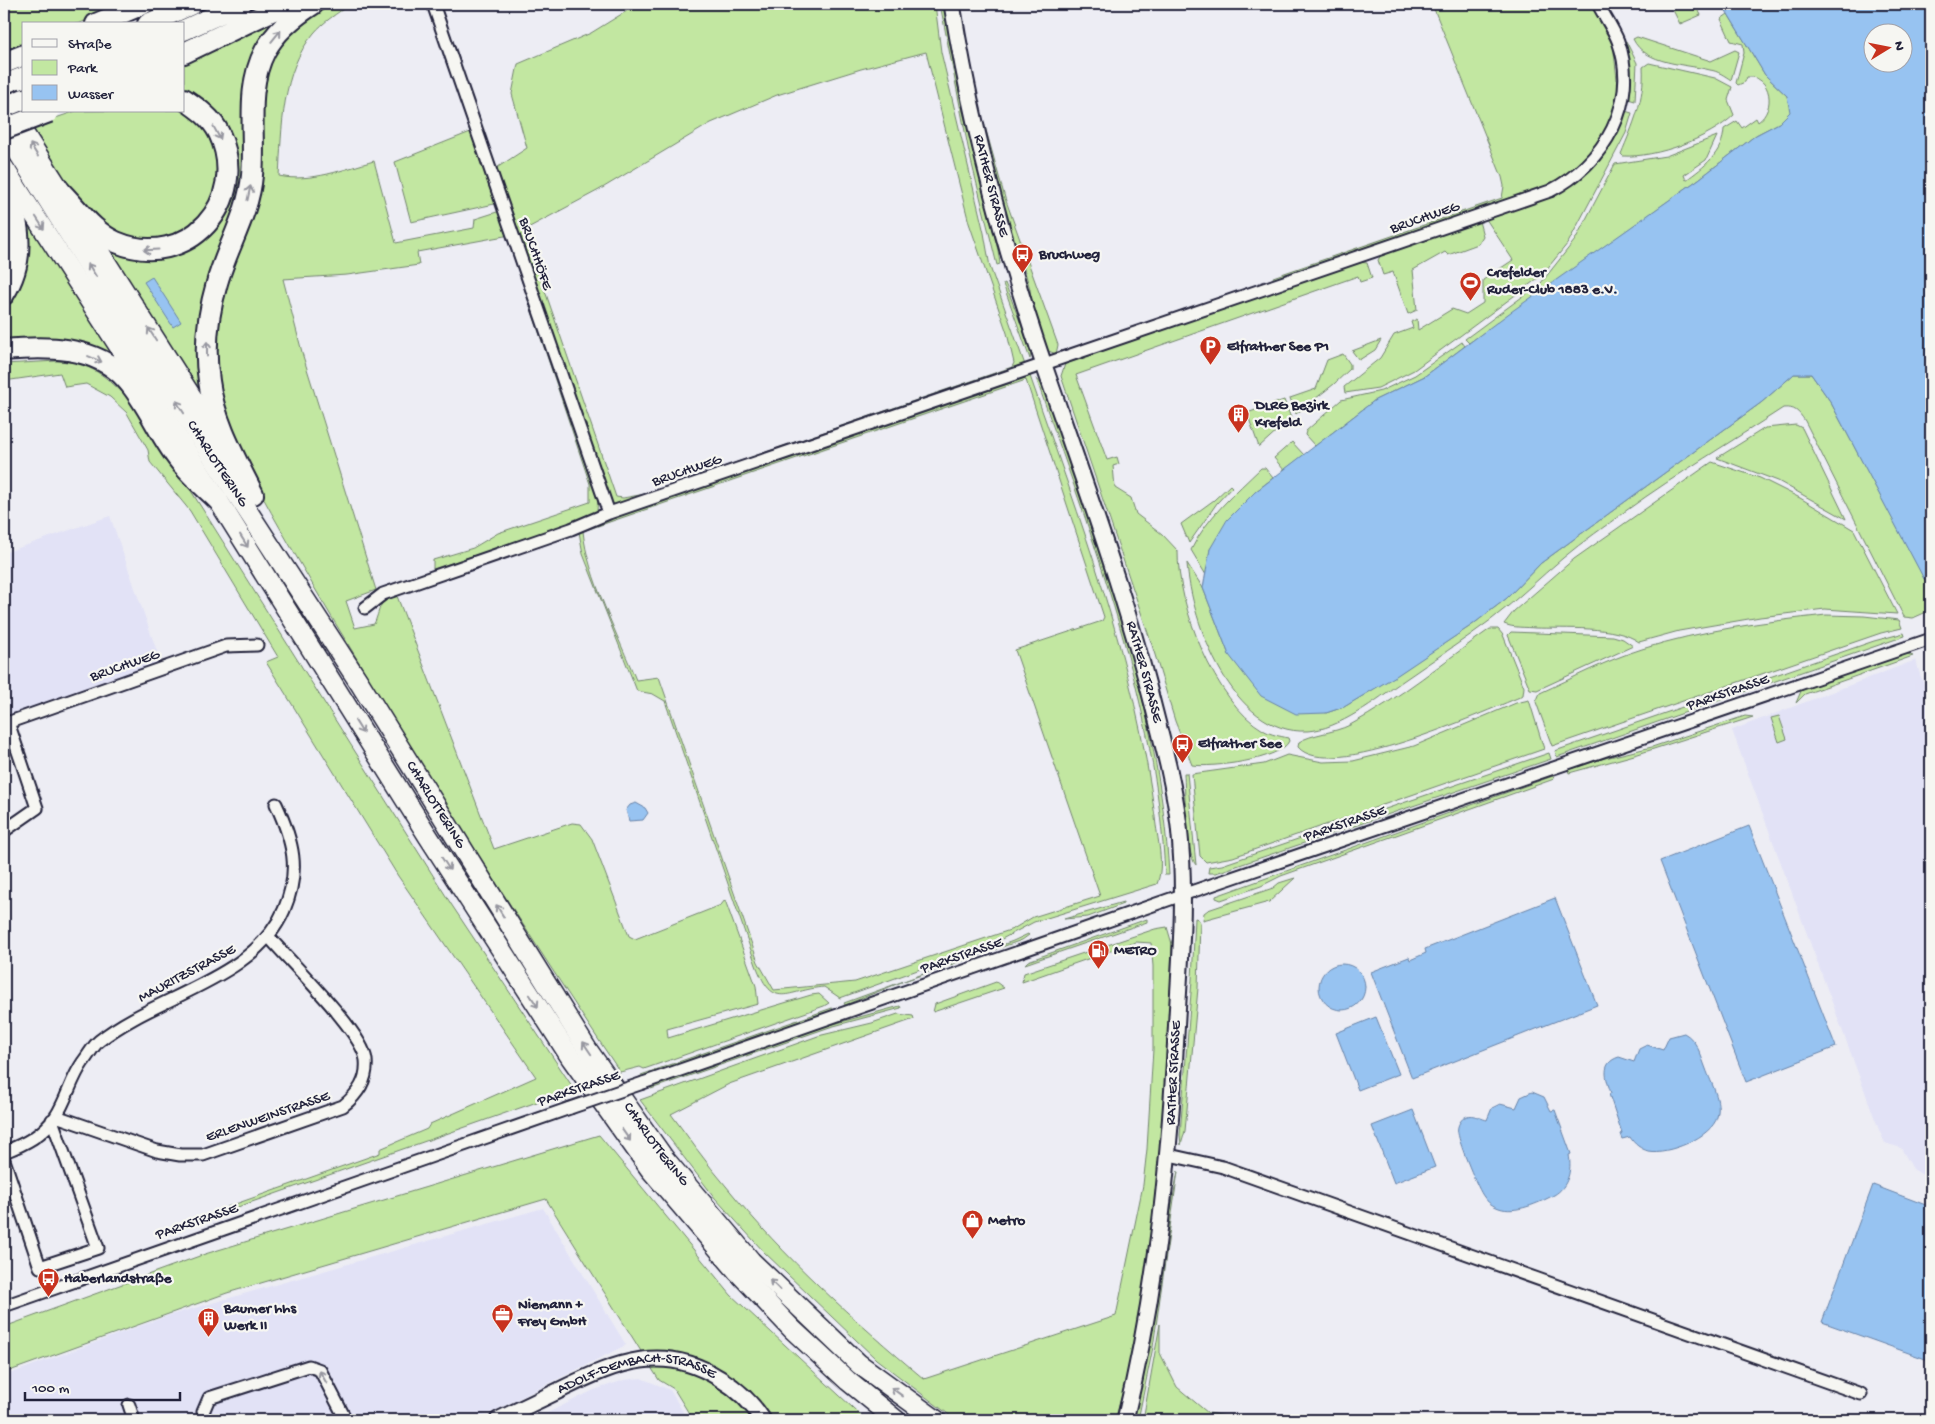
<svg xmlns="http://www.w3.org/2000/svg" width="1935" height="1424" font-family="'Gochi Hand',sans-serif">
  <rect width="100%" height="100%" fill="#ededf4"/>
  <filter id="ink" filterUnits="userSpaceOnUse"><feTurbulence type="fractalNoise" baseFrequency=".02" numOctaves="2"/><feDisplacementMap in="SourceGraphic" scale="10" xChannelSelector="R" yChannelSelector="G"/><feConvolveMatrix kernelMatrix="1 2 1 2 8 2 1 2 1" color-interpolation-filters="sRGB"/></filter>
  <g filter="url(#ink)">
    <path fill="#e2e2f6" d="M110,516L161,663L10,716L4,699V553Z
      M1916,660L1920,675L1931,699V1180L1913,1169L1901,1148L1885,1143L1879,1130L1732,730Z
      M543,1208L626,1345L476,1420H4V1376L167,1316Z
      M641,1378L670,1390L688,1420H533L594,1390L624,1380Z"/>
    <path fill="#c2e7a1" stroke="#72846e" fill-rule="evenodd" d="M4,4H124L78,24H24V45L12,50L10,47L4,50Z
      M322,4H350C338,13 323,22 314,33C281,72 282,128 279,176C311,183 344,169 374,161L396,243L474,228L475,219L500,211L510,235L417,252L419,265L347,275L283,279L303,356L376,590L346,601L355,628L374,624C380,612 379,595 397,596L494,849L572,823L581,824L592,839L629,936L635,939L721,905L725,900L756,986L758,1004L667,1029L668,1038L811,995L819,994L829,1003L824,1006L644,1069L640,1067L620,1072C522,926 428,777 337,626C316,591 296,556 276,521C251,476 224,428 218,376C213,337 221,299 233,262C243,234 257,206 262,176C265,156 263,135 262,115C260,57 282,39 322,4Z
      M638,4H935L941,52L984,233L990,267L1025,365L616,507L607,502L495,169L527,148L512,94L518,64L591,33ZM926,52L969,223L1007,333L1014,363L1012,367L645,494L623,498L616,497L524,230L599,190L711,123L777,95L861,69Z
      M940,4H944L961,103L998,250L1000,264L997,265L969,152Z
      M1432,4H1592L1613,43L1618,89L1613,114L1599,143L1562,179L1524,196L1274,280L1273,277L1502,198L1504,186L1502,177Z
      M1686,4H1695L1701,15L1680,24L1673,10Z
      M287,12L272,30L247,162L225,250L208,408L105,246L196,239L230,168L184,96V59Z
      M1728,14L1765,75L1787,96L1791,112L1779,123L1756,135L1699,179L1469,343L1465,339L1541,283L1575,240L1615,164L1666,156L1717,136L1706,160L1684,175L1686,180C1704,167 1723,153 1724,129L1737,121L1742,128L1756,118L1758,122C1776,110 1772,75 1747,77L1745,82L1738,85L1736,83L1744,53L1743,44L1731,41L1721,19Z
      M1637,37L1711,61L1735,50L1739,52L1731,80C1725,76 1718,71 1710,70C1687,64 1645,65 1633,39Z
      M1626,41L1637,63L1635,101L1628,99L1629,72L1621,44Z
      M1649,63L1715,78L1732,87L1728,100L1734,115C1710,138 1656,158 1623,156L1621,154C1633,125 1645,99 1643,67Z
      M976,105H979L1005,198L1058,345L1056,354L1046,350L1033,313L1030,289L1022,262L1006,228Z
      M184,110L203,127L211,138L219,165L216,193L201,218L177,236L137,242L91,218L29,130L44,122L76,111Z
      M1625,111L1632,113L1626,133L1568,243L1541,276L1414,370L1378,388L1345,393L1344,387L1380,358L1394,335L1413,328L1411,322L1417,319L1418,330L1452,309L1466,314L1483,303V280L1513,260L1486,219L1567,189L1600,161L1614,139Z
      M473,131L499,203L411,222L395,162Z
      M4,195L13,224L4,285Z
      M15,201L128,377L109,362L4,344V299Z
      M1479,221L1483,236L1478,244L1448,255L1445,252L1413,270L1417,310L1408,314L1393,272L1383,275L1378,260L1382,253Z
      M514,246L598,495L597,512L592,517L433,569V560L473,548L498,533L590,502V484L515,261Z
      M1359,262L1367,263L1372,278L1360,282L1358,276L1076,375L1107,460L1117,457L1119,464L1113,466L1115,488L1131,498L1136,514L1162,534L1178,551C1177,605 1215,702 1263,730C1271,735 1280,736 1288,738L1289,741C1281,760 1211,768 1192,765L1175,721L1152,645L1061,376L1065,364Z
      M1005,283L1031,350L1030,359L1003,284Z
      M1381,340L1375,350L1359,360L1352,351Z
      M1462,342L1465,346L1425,376L1375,400L1315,446L1305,435L1306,431L1341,400L1381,391L1415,375Z
      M1343,354L1350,364V369L1334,384L1296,414L1290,398L1316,389L1327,360Z
      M57,361C98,363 108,381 137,405L451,904L574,1089L232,1209L227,1207L380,1153V1149L427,1129L430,1124L536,1077L398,876L266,662L278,657L190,511L150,462L148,450L127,413L110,397L86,384L65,387L60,373L4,381V364Z
      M1794,374H1811L1830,401L1924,578L1931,582V610L1913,618L1904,617L1805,421C1798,411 1795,407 1783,408C1731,442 1677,474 1627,510C1606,526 1583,541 1563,558C1539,578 1517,600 1492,619C1463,641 1433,660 1403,681C1377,699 1339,730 1307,731C1233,735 1191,623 1187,563L1203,588L1229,655L1326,713L1344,707L1395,676L1472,625L1507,598L1541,563L1762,402Z
      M1030,376C1080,520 1136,665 1155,817C1157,838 1165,864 1157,884L1034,922L998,941L840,998L824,987C786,990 774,1012 756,965L665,701L653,694L637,691L583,554L579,532L583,527ZM1026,380L1104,617L1102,621L1015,650L1100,896L1033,917L1013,929L855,982L774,990L758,962L659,677L636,680C619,638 587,575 583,531Z
      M1036,378L1043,386C1098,545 1160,706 1169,875H1165C1158,707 1091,535 1036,378Z
      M1284,400L1291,418L1259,447L1247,413Z
      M1796,425L1802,428L1846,519L1778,481L1717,458L1765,428Z
      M1292,442L1304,455L1284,470L1274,458Z
      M1712,462L1760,478L1800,498L1854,530L1897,614L1825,609L1760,617L1679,631L1639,642C1616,625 1564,629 1535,628C1525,627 1513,628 1504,624L1514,611L1574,559Z
      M1261,468H1265L1273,478L1255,492L1210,549L1206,575L1191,550C1207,517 1235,493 1261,468Z
      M1230,485L1232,487L1217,503L1189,543L1181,524L1214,500Z
      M1826,615L1864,616L1899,620L1902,628L1881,633L1552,746L1536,702L1540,693C1573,678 1607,660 1642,649C1702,630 1763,622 1826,615Z
      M1490,629H1498L1503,635L1524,687L1523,695L1520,697C1483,712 1328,783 1298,747L1299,742C1311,734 1334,733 1350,725C1399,699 1444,661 1490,629Z
      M1511,632L1613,636L1623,639L1633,646L1537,690L1530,689L1508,635Z
      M1904,633L1905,636L1557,757L1555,751L1874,641Z
      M1905,653L1913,656L1805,694L1796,703L1801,691L1806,688Z
      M1529,700L1544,749L1233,857L1206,862L1200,856L1192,774L1264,764L1287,755L1323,762L1353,761L1414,746L1516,703Z
      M1745,716L1753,717L1638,754L1569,773L1568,770L1605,758L1652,747Z
      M1779,716L1787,739L1779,742L1771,718Z
      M1549,753L1551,759L1216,873H1208L1209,867L1222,865Z
      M1184,773H1187L1196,865C1185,853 1185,791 1184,773Z
      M1553,776L1554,779L1281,876L1261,886L1221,900L1216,898V896Z
      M1295,878L1269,902L1203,920L1204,913L1208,910L1273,888L1279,883Z
      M1123,902V904L1088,917L1064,919Z
      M1195,918L1198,919L1200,922L1198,988L1185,1131L1181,1145L1180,1135L1192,980Z
      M1147,919V922L1025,964L1028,961Z
      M1167,927L1172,944C1167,1100 1160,1270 1115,1420H956L876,1359L764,1252L715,1198L640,1100L818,1036L872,1023L898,1014L913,1016L914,1019L729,1084L671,1114C689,1138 706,1163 726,1186C784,1258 854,1320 924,1379L1116,1316L1143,1185L1147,1149L1153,1049V966L1151,943L1136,942L1022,982L1024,973L1155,929Z
      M1028,934L1029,935L1022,940L904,981L845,1005L844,1003L1013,941Z
      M996,982L1004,988L933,1012L935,1004Z
      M900,1006L901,1008L830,1027L651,1089L650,1087L826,1026Z
      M832,1008L833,1010L642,1077L641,1075Z
      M599,1135L731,1295L866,1420H693L674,1389L659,1380L546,1199L227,1293L4,1373V1327L205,1254Z
      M1178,1171L1153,1347L1138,1420H1132Z
      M1160,1324V1353L1177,1387L1208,1413L1253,1420H1143Z"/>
    <path fill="#97c3f1" stroke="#6883a8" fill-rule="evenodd" d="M1722,4H1931V582L1924,579L1830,401L1811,374H1794L1762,402L1541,563L1507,598L1472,625L1396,676L1344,707L1326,713L1296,714L1261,696L1229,655L1203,588L1210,549L1227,520L1255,492L1375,400L1425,376L1508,314L1699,179L1756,135L1779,123L1790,112L1787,96L1765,75ZM1872,32H1902V62H1872Z
      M152,277L181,322L173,327L144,282Z
      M636,803L645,808L648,813L643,820L629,821L626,810L630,805Z
      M1749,826L1836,1047L1746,1082L1660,861Z
      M1555,898L1597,1005L1412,1078L1371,972L1409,957L1410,960L1426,953L1425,949Z
      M1319 987a23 23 0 1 1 46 0a23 23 0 1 1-46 0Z
      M1376,1017L1399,1074L1358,1090L1336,1033Z
      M1684,1033C1697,1040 1701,1056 1706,1069C1711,1083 1722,1101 1717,1117C1712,1137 1668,1155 1648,1151C1641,1149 1634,1144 1630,1137L1622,1139L1620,1134L1622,1133L1609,1094L1611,1093C1606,1078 1600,1063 1619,1057L1634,1062L1639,1049L1647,1045L1663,1050L1669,1037Z
      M1532,1092L1544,1097L1551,1111L1555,1110L1571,1154L1569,1155C1572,1170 1568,1187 1554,1195C1539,1203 1515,1214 1499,1208C1493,1206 1487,1202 1484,1197C1478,1190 1459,1143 1458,1133C1457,1129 1458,1125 1460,1122C1468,1110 1478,1118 1487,1120L1492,1108L1500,1104L1516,1108L1521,1097Z
      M1413,1110L1435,1167L1394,1183L1372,1126Z
      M1873,1185L1931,1207V1361L1822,1322Z"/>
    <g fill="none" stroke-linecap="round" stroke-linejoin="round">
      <defs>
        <path id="minor" d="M433,4L609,513
          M365,608L383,594L571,529L609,513L1550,191C1604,164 1640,102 1618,41C1613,28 1604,16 1598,4
          M4,724L226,646L257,645
          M4,831L37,808L8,722
          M643,1083L1182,895L1931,639
          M56,1116L157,1151L180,1155H203L343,1106C358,1094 368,1080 366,1060C363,1032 290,962 269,937
          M4,1152C25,1144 43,1135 56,1116C67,1099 71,1079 83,1062C88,1056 93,1046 99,1041C156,995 254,980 284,910C301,870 293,841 276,804
          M1169,1155L1223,1167L1861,1394
          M4,1160L40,1267L98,1248L52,1120
          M4,1306L570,1108
          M129,1405L134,1420
          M206,1420L203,1412L209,1398L309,1366L320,1370L346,1420"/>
        <g id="secondary">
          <path id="s1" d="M952,4C972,129 1005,251 1046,371C1084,481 1124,591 1153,705C1163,744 1174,785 1179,826C1186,889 1181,953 1177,1016C1170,1154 1158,1285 1125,1420"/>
          <path id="s2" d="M498,1420C520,1409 542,1399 564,1388C617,1362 664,1343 719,1378C736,1388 752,1403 763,1420"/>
        </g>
        <g id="trunk">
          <path d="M4,102L225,449"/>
          <path id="s3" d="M4,130L116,309L359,682L587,1049L664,1158L751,1261L859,1364L936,1420"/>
          <path d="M4,168L218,500L428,836L571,1058L650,1169L738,1272L792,1329L848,1381L896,1420"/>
        </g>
        <path id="motorway" d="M96,24L143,4
          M148,24L192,4
          M184,30L241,4
          M184,53L286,4
          M4,63L24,55
          M4,85L24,77
          M4,185C21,222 26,259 4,294
          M60,191C77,208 94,233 116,242C187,272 251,201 219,133C212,118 197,108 184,99
          M4,350C45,346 95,345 126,379C149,404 160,439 183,465C193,478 207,489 218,500
          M253,494C235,458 214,421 209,381C204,349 208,314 217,283C227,247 249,213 252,175C256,134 245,89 265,51C276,31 294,16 313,4"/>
      </defs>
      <use href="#minor" stroke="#22223b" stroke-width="15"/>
      <use href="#secondary" stroke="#22223b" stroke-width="19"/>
      <use href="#trunk" stroke="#22223b" stroke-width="22"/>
      <use href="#motorway" stroke="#22223b" stroke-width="24"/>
      <use href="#minor" stroke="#f6f6f2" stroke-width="11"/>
      <use href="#secondary" stroke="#f6f6f2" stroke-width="15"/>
      <use href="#trunk" stroke="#f6f6f2" stroke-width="19"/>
      <use href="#motorway" stroke="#f6f6f2" stroke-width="20"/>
      <defs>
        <path id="minor-bridge" d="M570,1108L643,1083"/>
        <path id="motorway-bridge" d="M4,107L24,99
          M4,129L49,112"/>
      </defs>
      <use href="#minor-bridge" stroke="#22223b" stroke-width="15" stroke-linecap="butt"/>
      <use href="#motorway-bridge" stroke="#22223b" stroke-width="24" stroke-linecap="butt"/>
      <use href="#minor-bridge" stroke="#f6f6f2" stroke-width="11"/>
      <use href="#motorway-bridge" stroke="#f6f6f2" stroke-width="20"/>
    </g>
    <defs><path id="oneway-shaft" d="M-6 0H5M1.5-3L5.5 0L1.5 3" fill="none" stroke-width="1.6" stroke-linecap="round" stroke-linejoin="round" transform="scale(1.25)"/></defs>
    <g stroke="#9797a0">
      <use href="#oneway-shaft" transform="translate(276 36) rotate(-51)"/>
      <use href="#oneway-shaft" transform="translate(217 133) rotate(62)"/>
      <use href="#oneway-shaft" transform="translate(34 150) rotate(-122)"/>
      <use href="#oneway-shaft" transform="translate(249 193) rotate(-78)"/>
      <use href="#oneway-shaft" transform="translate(40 223) rotate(57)"/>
      <use href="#oneway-shaft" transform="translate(151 250) rotate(177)"/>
      <use href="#oneway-shaft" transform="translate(92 270) rotate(-122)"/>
      <use href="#oneway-shaft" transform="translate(152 334) rotate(-123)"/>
      <use href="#oneway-shaft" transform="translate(207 349) rotate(-90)"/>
      <use href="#oneway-shaft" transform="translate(95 359) rotate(23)"/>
      <use href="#oneway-shaft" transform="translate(180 407) rotate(-123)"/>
      <use href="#oneway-shaft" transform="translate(244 541) rotate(58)"/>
      <use href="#oneway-shaft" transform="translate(359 727) rotate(58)"/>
      <use href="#oneway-shaft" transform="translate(446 864) rotate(57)"/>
      <use href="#oneway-shaft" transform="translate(500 911) rotate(-122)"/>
      <use href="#oneway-shaft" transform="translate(534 1001) rotate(57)"/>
      <use href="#oneway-shaft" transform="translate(587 1048) rotate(-124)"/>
      <use href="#oneway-shaft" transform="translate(626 1135) rotate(55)"/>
      <use href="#oneway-shaft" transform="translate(775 1285) rotate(-136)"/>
      <use href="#oneway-shaft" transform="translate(323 1377) rotate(-120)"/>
      <use href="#oneway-shaft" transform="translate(897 1392) rotate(-144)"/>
    </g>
  </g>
  <defs>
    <symbol id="bus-pin" viewBox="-11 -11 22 30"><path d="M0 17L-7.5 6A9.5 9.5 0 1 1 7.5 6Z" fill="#c8321e" stroke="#f6f6f2"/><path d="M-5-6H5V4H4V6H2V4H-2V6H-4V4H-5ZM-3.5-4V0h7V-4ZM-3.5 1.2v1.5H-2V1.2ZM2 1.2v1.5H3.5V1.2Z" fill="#fff"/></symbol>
    <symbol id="stadium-pin" viewBox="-11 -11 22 30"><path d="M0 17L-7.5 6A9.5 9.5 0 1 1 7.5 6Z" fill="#c8321e" stroke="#f6f6f2"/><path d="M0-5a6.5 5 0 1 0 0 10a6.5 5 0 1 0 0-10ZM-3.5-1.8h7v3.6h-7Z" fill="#fff"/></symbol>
    <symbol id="parking-pin" viewBox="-11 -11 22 30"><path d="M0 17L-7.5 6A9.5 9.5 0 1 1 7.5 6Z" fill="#c8321e" stroke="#f6f6f2"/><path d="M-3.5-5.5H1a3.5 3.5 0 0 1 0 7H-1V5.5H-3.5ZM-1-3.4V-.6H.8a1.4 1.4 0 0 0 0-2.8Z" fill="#fff"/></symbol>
    <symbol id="building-pin" viewBox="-11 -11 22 30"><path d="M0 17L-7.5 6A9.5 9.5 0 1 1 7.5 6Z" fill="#c8321e" stroke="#f6f6f2"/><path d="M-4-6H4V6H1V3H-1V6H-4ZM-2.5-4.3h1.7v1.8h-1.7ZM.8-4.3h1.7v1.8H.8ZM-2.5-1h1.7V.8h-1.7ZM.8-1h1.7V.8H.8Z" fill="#fff"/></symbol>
    <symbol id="fuel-pin" viewBox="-11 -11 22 30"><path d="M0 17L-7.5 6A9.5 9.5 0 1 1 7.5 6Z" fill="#c8321e" stroke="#f6f6f2"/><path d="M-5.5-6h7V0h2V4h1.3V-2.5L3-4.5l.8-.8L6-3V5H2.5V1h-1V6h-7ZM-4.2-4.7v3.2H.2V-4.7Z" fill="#fff"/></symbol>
    <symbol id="shop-pin" viewBox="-11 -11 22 30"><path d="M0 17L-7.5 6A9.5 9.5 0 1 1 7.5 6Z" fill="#c8321e" stroke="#f6f6f2"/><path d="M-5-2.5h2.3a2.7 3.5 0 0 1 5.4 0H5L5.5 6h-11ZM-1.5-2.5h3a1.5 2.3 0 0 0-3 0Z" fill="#fff"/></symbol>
    <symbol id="office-pin" viewBox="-11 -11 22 30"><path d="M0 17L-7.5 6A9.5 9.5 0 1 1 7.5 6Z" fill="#c8321e" stroke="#f6f6f2"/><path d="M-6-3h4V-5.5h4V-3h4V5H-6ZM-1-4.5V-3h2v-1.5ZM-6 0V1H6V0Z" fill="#fff"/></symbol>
  </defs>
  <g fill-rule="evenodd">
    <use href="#bus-pin" x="1010" y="242" width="25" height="34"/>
    <use href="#stadium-pin" x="1458" y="270" width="25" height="34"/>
    <use href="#parking-pin" x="1198" y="334" width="25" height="34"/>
    <use href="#building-pin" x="1226" y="402" width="25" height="34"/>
    <use href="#bus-pin" x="1170" y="732" width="25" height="34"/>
    <use href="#fuel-pin" x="1086" y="938" width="25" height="34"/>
    <use href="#shop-pin" x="960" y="1208" width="25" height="34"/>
    <use href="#bus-pin" x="36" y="1266" width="25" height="34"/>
    <use href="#office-pin" x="490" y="1302" width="25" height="34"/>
    <use href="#building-pin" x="196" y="1306" width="25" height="34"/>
  </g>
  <g text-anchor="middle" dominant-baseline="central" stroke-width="4.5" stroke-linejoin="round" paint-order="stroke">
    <g font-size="15" fill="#22223b" stroke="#f6f6f2">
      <text stroke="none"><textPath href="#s1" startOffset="186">RATHER STRASSE</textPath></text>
      <text transform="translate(1425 218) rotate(-19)">BRUCHWEG</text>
      <text transform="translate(535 254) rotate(71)">BRUCHHÖFE</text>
      <text stroke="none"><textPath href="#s3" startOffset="396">CHARLOTTERING</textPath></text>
      <text transform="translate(687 471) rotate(-19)">BRUCHWEG</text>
      <text transform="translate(125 666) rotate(-19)">BRUCHWEG</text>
      <text stroke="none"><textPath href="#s1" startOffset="696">RATHER STRASSE</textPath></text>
      <text transform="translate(1728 693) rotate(-19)">PARKSTRASSE</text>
      <text stroke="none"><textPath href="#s3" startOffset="801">CHARLOTTERING</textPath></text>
      <text transform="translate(1345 824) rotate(-19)">PARKSTRASSE</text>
      <text transform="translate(962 956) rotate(-19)">PARKSTRASSE</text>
      <text transform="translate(187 974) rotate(-28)">MAURITZSTRASSE</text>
      <text transform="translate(1174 1073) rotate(-87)">RATHER STRASSE</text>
      <text transform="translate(579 1089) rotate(-19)">PARKSTRASSE</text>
      <text transform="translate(268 1117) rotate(-19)">ERLENWEINSTRASSE</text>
      <text stroke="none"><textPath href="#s3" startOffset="1206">CHARLOTTERING</textPath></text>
      <text transform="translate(197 1222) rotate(-19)">PARKSTRASSE</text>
      <text stroke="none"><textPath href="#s2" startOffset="150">ADOLF-DEMBACH-STRASSE</textPath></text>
    </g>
    <g font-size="15" font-weight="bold" fill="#22223b" stroke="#f6f6f2" text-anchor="start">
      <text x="1039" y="255">Bruchweg</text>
      <text x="1487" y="273">Crefelder<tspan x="1487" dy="17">Ruder-Club 1883 e.V.</tspan></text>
      <text x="1227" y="347">Elfrather See P1</text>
      <text x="1255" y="406">DLRG Bezirk<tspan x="1255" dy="17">Krefeld</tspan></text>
      <text x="1198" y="744">Elfrather See</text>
      <text x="1114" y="951">METRO</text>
      <text x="988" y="1221">Metro</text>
      <text x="64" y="1279">Haberlandstraße</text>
      <text x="518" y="1305">Niemann +<tspan x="518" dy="17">Frey GmbH</tspan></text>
      <text x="224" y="1309">Baumer hhs<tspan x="224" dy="17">Werk II</tspan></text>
    </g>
  </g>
  <rect width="1935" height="1424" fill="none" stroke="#f6f6f2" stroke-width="20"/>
  <rect x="10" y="10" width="1915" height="1404" fill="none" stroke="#22223b" stroke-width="2" filter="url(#ink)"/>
  <rect x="22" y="22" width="162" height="90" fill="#f6f6f2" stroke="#a1a1a9"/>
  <rect x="32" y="39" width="25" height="8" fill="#f6f6f2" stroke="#a1a1a9"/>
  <text x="68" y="48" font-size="15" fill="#22223b">Straße</text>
  <rect x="32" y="60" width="25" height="15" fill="#c2e7a1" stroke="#a1a1a9"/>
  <text x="68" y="72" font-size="15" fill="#22223b">Park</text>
  <rect x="32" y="85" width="25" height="15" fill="#97c3f1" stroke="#a1a1a9"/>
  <text x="68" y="98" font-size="15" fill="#22223b">Wasser</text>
  <g transform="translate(1888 48) rotate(80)"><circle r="24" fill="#f6f6f2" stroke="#a1a1a9"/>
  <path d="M0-4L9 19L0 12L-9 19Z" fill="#c8321e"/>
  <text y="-8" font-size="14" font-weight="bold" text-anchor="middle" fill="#22223b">N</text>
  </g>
  <path d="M25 1392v8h155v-8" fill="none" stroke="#22223b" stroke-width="2.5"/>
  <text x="32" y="1392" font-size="15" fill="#22223b" stroke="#f6f6f2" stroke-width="4" paint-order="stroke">100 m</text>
</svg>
